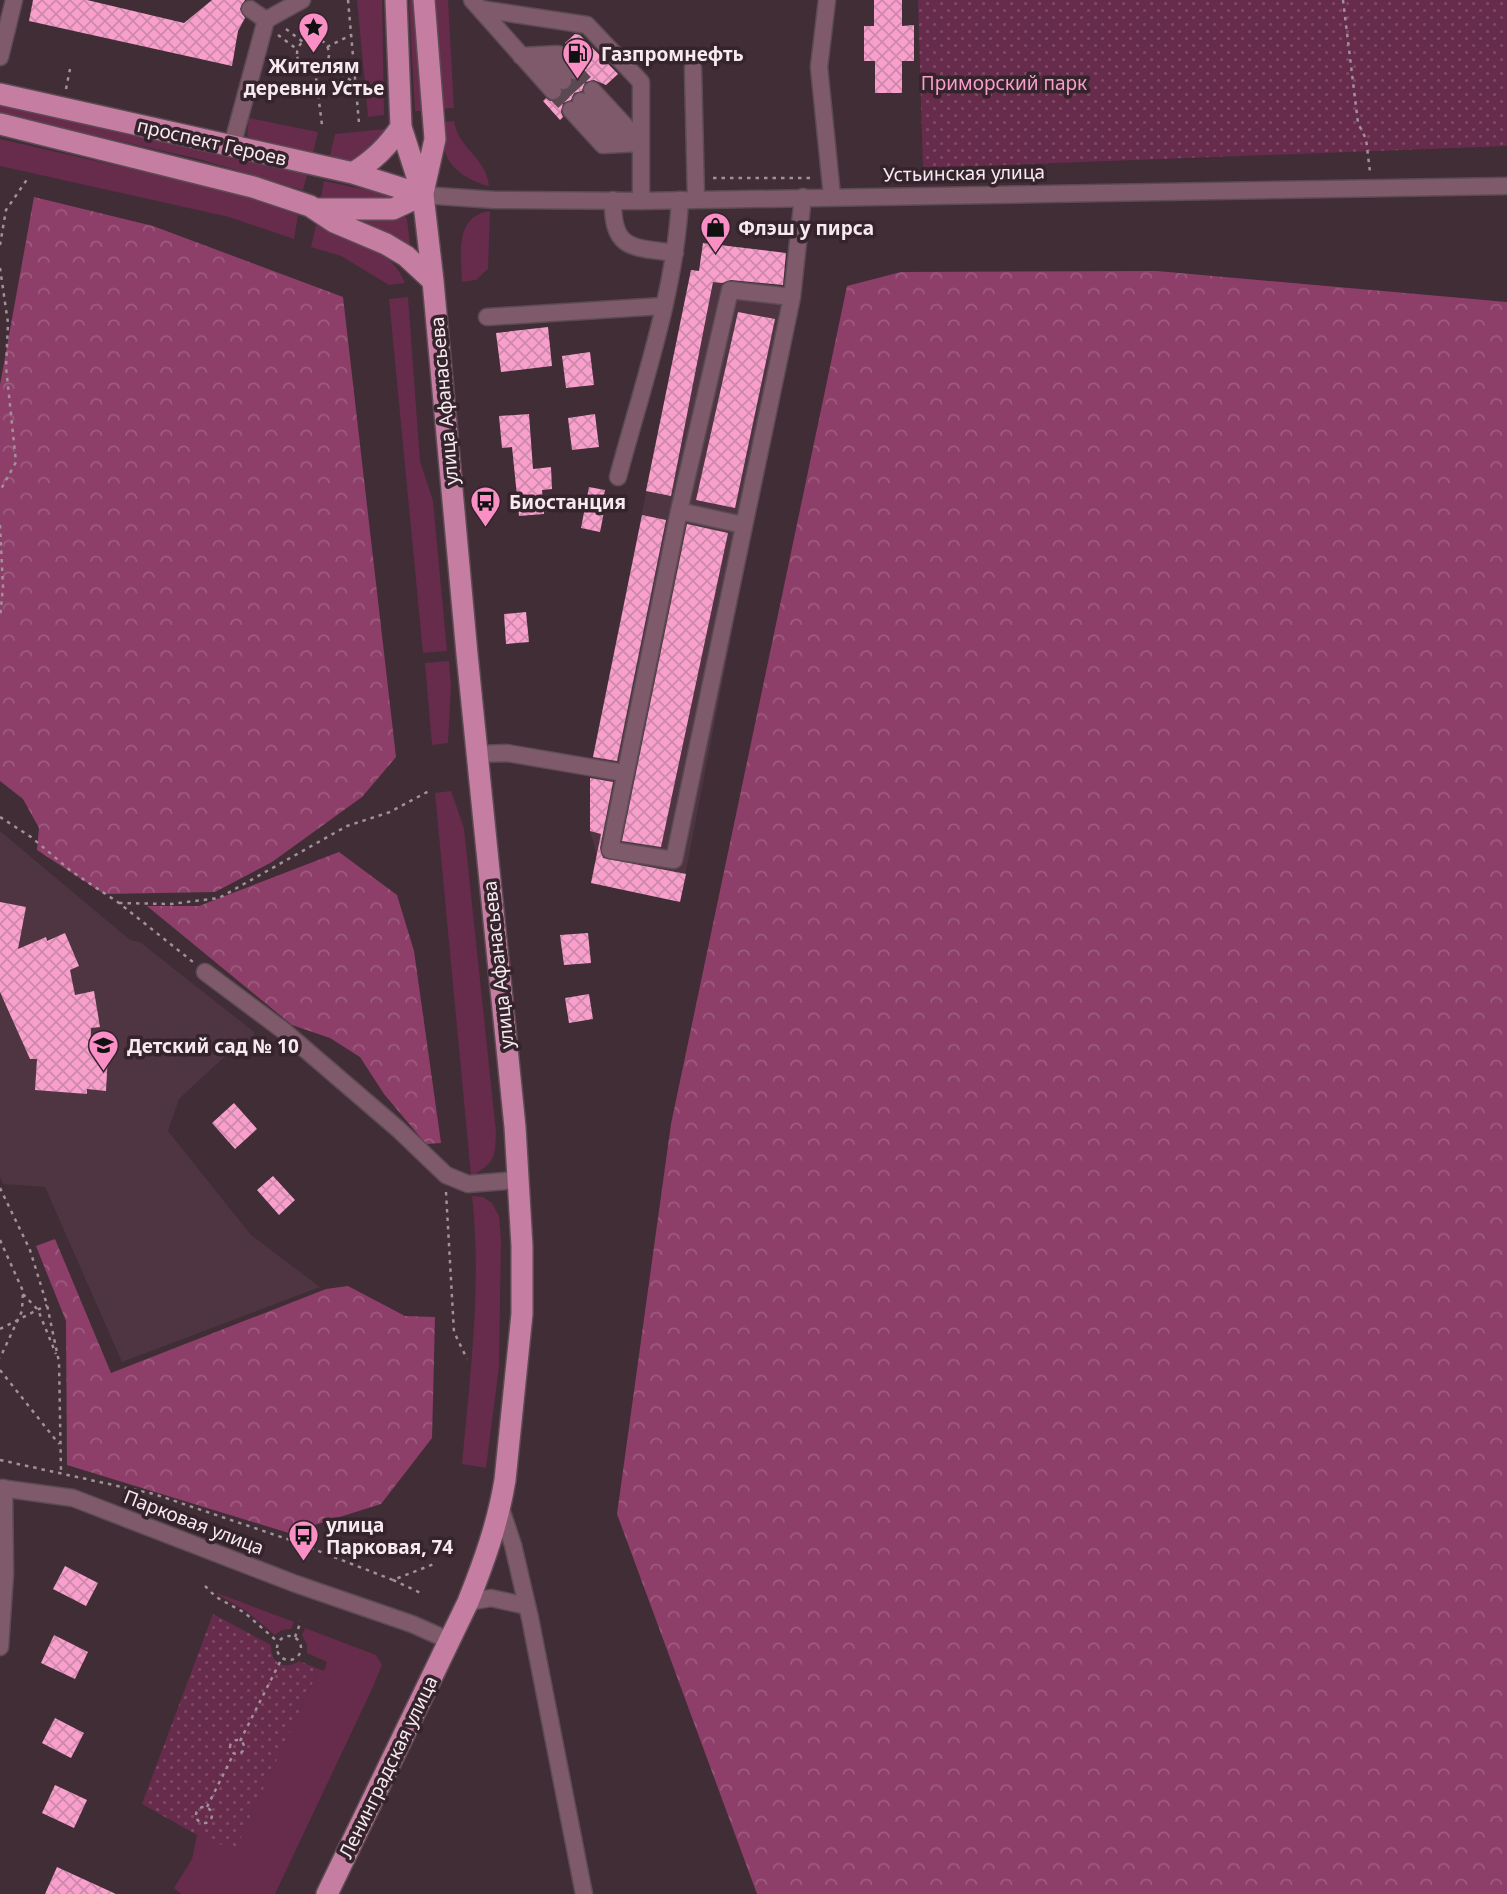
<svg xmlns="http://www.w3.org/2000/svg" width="1507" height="1894" font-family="'Noto Sans',sans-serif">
  <defs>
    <pattern id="forest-crowns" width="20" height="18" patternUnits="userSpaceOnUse" patternTransform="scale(1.75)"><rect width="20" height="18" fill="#8e3f69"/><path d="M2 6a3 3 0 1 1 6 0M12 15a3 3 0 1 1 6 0" fill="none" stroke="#9e5b7f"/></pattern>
    <pattern id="park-dots" width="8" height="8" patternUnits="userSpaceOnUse" patternTransform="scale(1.75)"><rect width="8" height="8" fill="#672b4c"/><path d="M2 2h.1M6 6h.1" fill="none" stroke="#7d4a66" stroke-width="1.8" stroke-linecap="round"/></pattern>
    <pattern id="building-cross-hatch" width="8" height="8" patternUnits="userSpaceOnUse" patternTransform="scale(1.75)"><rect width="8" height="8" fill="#f99fcc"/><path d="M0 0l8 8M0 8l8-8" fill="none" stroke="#cd89ab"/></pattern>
  </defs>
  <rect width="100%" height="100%" fill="#402d36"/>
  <path fill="#4e3541" d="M793,254H805L680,902L591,883L597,856L590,831L592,760L691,270L715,274L719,283L788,291Z
    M0,831L130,940L140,942L254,1032L255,1039L235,1047L179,1099L168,1131L251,1235L320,1287L122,1362L45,1187L3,1184L0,1176Z"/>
  <path fill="#672b4c" d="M357,0H382L384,115L368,117Z
    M409,0H415L421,111H415Z
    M434,0H448L454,108L442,109Z
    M0,104L25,110L307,175L303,190L199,159L0,114Z
    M249,118L318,132L312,157L255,143L247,135Z
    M454,121C458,149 487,158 489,186C472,182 449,170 445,151C443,142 444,131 443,122Z
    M385,129C383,138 367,154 358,159C350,164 338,161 329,160L335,134Z
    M0,139L249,196L298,215L294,239L229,217L0,166Z
    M324,181L396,196V199L321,197Z
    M490,211L488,269L476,280L462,282C461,255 454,216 490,211Z
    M329,215L404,216L407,219L410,244L408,250Z
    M316,225C350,237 391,247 405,283L389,285L341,256L311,247Z
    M408,297L420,461L433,501L447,651L423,653L389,299Z
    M449,661L451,686L448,743L432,745L425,663Z
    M451,791L464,828L496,1132C495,1158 495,1163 471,1176L435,793Z
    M472,1196L483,1197L492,1203L499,1216L501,1240L499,1367L486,1468L462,1464C470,1375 482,1284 472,1196Z
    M217,1594V1593L294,1622L291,1629L282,1630L275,1635L246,1611Z
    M305,1628L376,1655L382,1665L372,1689L275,1894H181L174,1888L192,1859L197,1835L235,1849L319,1669L324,1671L327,1662L307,1653V1645L302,1635Z"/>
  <path fill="url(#forest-crowns)" d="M34,197L153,226L343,297L396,757L362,797L272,862L215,892L104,894L37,850L39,828L23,799L0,781V385Z
    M1157,271L1507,302V1894H757L617,1514L671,1124L847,286L901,272Z
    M339,852L397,895L414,951L441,1143L426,1144L384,1094L360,1057L330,1038L292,1025L147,906H199Z
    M55,1239L111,1373L326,1289L348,1286L405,1316L435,1317L432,1438L381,1504L289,1533L67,1465L66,1321L36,1246Z"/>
  <path fill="url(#park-dots)" d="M918,0H1507V146L923,168Z
    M213,1614L271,1645C270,1663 285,1671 299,1661L319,1669L235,1850L197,1835L142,1804Z"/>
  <path fill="url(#building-cross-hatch)" d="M33,0H87L184,23L212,0H245L240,9L245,18L238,31L232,66L29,21Z
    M874,0H902V26L914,25V61H902V93H875V61H864V26H874Z
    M575,34L580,35L618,74L606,85L594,80L585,82L582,91L574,93L571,100L563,103L561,112L563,117L560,120L543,101L546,98L550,101L559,99L563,91L570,89L573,81L581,79L584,75L583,63L565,43Z
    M703,243L786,253L783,285L731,280L722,283L713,282L671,496L646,491L691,270L699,271Z
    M738,312L775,319L735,508L696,500Z
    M548,327L552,366L501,372L496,333Z
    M590,352L594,385L566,388L562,356Z
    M529,414L533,469L551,467L552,489L542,490L544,514L519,516L512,447L502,448L499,416Z
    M595,414L599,447L572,450L568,418Z
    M589,487L605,490L602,506L605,507L600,532L581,528Z
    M642,515L666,520L617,761L593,757Z
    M687,524L728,533L661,847L622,841Z
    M526,612L529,642L506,644L504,614Z
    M590,778L613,782L600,848L603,858L686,874L680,902L591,883L601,834L590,831Z
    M0,902L26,907L18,949L46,937L47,941L65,933L79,966L70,970L75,995L94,991L100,1027L91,1028L90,1053L108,1055L106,1091L87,1089V1094L35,1090L37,1059H30L0,992Z
    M588,933L591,963L564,965L560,935Z
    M589,994L593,1019L569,1023L565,998Z
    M234,1103L257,1129L235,1149L212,1123Z
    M273,1176L295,1200L279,1215L257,1190Z
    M65,1566L98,1583L86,1606L53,1589Z
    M54,1635L88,1652L75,1679L41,1663Z
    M55,1718L84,1733L71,1758L42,1743Z
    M55,1785L87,1800L74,1828L42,1813Z
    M57,1867L116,1894H45Z"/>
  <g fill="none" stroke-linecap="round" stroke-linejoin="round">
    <path stroke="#5b4952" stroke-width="16" stroke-dasharray="16 8" stroke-linecap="butt" d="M574,71L592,90
      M563,81L581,101
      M553,91L571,110"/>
    <defs>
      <path id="minor" d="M472,0L553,91
        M827,0L819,67L832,196
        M250,9L266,20
        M481,9L587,25L641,82V201
        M538,55L563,81
        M521,56L558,54L574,71
        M0,57L14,0
        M693,68L696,200
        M592,90L641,143
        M581,101L621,144
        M571,110L603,145L641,143
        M232,146L266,20L302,0
        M423,195L495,200L641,201L1507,186
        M613,200C612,251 633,247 675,253
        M792,297L730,290L679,511L610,850L674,860L792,297L803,197
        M487,317L663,306
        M618,477C642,387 675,294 680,200
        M679,511L743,525
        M477,754L507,753L624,773
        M205,972L284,1031L398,1129L446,1175L468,1184L518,1180
        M0,1488L73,1498L296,1584L412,1624L448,1640
        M500,1506L513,1545L530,1618L584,1894
        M468,1602L491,1598L527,1606
        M0,1647L5,1574L4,1488"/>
      <path id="major" d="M0,94L353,173L423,195
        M0,124L253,187L310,206L334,222L386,244L406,256L433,281
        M353,173C374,160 387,147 401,127
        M423,193L435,139L424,0
        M318,209H393L423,195
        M327,1894L468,1602C484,1562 498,1523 505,1480L522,1314V1246L515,1127L467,654L433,281L423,195L401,127L396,0"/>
    </defs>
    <use href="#minor" stroke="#5d4b54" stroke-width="19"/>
    <use href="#major" stroke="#5d4b54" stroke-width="24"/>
    <path stroke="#a19199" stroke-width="2.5" stroke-dasharray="3.5 5" stroke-linecap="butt" d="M348,0L359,123
      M1343,0L1358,123L1366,139L1370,172
      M286,29L303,42
      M278,35L298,50
      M297 54a16 16 0 1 1 32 0a16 16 0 1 1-32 0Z
      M327,47L351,35
      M327,64L356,84
      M315,70L322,125
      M66,89L71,64
      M713,178H815
      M0,245L6,210L28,178
      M0,268L8,323L6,367L16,462L0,491
      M0,525L3,587L0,618
      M0,817L31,837L71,871L119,903L193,962
      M119,903L171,904L219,898L347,826L390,812L429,791
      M0,1188L30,1250L47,1305L59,1362L61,1472
      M446,1192L454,1332L467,1359
      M0,1240L23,1291L22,1311L0,1358
      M23,1294L38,1310L56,1354
      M0,1329L47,1305
      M0,1370L59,1444
      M0,1460L154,1494L290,1540L393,1580L434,1564
      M393,1580L423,1594
      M205,1586L216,1597L245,1613L278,1642
      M277 1648a12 12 0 1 1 24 0a12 12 0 1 1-24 0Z
      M295,1637L301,1621
      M230 1747a7 7 0 1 1 14 0a7 7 0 1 1-14 0Z
      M240,1741L282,1658
      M196 1815a8 8 0 1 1 16 0a8 8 0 1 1-16 0Z
      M207,1807L234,1753"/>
    <use href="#minor" stroke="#7e5a6b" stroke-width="16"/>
    <use href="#major" stroke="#c57da1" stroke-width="21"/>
  </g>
  <defs>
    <symbol id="sight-pin" viewBox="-11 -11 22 30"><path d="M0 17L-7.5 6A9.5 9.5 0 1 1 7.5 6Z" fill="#fa8fc6" stroke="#36242c"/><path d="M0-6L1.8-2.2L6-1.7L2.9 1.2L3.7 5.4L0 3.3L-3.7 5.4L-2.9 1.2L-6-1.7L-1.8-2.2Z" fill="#111"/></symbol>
    <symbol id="fuel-pin" viewBox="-11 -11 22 30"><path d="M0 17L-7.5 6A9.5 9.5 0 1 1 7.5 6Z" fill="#fa8fc6" stroke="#36242c"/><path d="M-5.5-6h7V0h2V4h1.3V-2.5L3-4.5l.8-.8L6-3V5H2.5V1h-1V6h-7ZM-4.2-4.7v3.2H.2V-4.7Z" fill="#111"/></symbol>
    <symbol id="shop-pin" viewBox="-11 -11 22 30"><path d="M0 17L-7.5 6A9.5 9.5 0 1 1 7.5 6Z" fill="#fa8fc6" stroke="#36242c"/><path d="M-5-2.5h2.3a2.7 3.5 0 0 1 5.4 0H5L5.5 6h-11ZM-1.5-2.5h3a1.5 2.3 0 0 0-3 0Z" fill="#111"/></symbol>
    <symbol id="bus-pin" viewBox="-11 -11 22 30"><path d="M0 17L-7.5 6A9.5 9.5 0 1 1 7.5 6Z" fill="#fa8fc6" stroke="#36242c"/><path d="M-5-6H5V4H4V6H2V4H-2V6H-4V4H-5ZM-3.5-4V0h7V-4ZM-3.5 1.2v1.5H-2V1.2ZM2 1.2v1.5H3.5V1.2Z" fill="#111"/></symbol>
    <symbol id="school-pin" viewBox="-11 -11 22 30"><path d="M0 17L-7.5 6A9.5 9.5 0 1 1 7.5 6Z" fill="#fa8fc6" stroke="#36242c"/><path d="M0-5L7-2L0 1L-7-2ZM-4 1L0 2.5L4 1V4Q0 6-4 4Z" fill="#111"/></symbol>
  </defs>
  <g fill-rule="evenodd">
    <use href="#sight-pin" x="296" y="10" width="35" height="47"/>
    <use href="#fuel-pin" x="560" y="36" width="35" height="47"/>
    <use href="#shop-pin" x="698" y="210" width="35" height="47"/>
    <use href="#bus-pin" x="468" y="484" width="35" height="47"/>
    <use href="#school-pin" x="86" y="1028" width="35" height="47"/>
    <use href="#bus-pin" x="286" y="1518" width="35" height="47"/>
  </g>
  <g text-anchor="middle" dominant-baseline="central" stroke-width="7" stroke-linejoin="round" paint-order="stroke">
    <g font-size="19" font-weight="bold" fill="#f6e9ef" stroke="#36242c" text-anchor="start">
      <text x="601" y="54">Газпромнефть</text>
      <text x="314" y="66" text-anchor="middle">Жителям<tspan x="314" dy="22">деревни Устье</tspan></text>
      <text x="738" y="228">Флэш у пирса</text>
      <text x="509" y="502">Биостанция</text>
      <text x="127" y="1046">Детский сад № 10</text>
      <text x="326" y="1525">улица<tspan x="326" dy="22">Парковая, 74</tspan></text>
    </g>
    <g font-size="19" fill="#f79eca" stroke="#36242c">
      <text x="1004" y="83">Приморский парк</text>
    </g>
    <g font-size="19" fill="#f6e9ef" stroke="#36242c">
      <text transform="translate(212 142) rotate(13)">проспект Героев</text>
      <text transform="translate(964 173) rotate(-1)">Устьинская улица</text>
      <text transform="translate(444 401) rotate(-95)">улица Афанасьева</text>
      <text transform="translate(498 965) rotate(-96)">улица Афанасьева</text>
      <text transform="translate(194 1522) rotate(21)">Парковая улица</text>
      <text transform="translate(388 1767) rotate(-64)">Ленинградская улица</text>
    </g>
  </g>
</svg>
